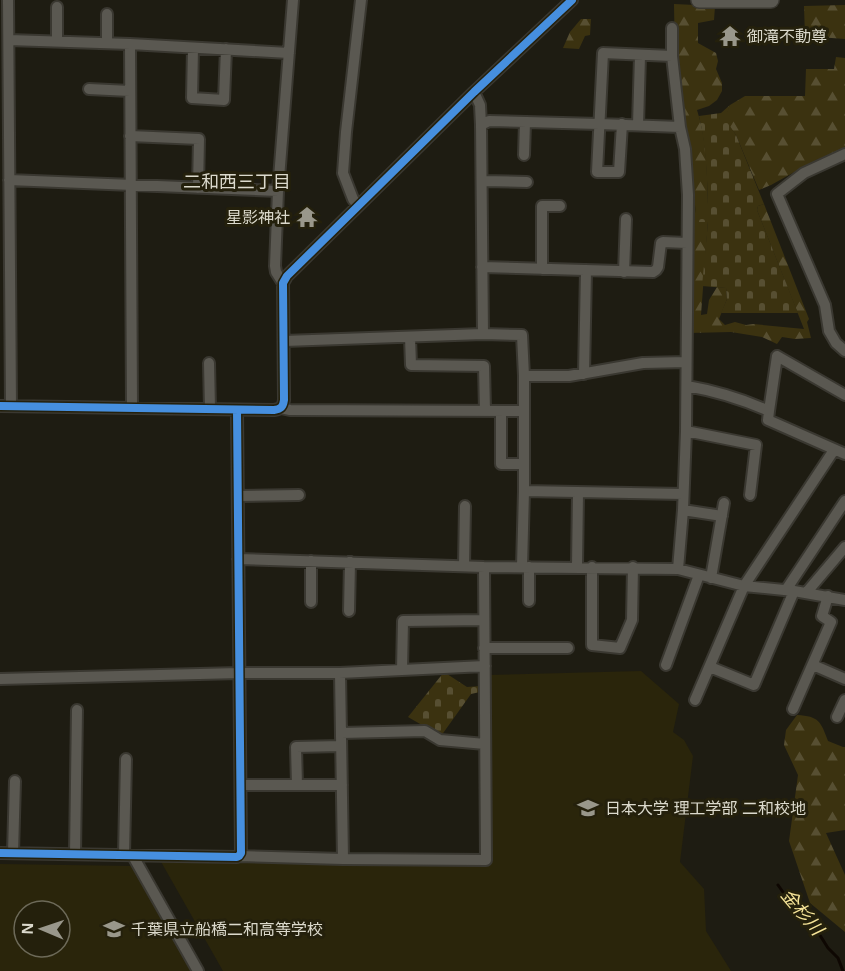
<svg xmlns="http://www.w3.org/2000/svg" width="845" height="971" font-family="Arial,'Noto Sans JP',sans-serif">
  <defs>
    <pattern id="forest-firs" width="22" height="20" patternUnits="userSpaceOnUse" patternTransform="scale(1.5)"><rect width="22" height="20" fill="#3b3210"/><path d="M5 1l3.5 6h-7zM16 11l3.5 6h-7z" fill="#574f32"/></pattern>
    <pattern id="cemetery-stones" width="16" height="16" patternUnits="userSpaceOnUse" patternTransform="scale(1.5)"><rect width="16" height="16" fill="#3b3210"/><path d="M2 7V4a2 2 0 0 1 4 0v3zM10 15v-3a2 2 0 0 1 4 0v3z" fill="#574f32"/></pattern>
  </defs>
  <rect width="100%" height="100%" fill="#1e1c12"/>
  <path fill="#2a250b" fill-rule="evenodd" d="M641,671L679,704L673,732L684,740L693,756L680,862L704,889L706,931L731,971H223L160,860L490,863L487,675Z
    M0,864L132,866L192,971H0ZM24,911H60V947H24Z"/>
  <path fill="url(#forest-firs)" d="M674,4L715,6L714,20L698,23V43L716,53L718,61L716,69L722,83V91L717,100L709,106L697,110C707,140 707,174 708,205H696L694,221H708L701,315L707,314L709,300L717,287L726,288L727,299L719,319L725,325L735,322L746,325L753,324L804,329L757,210L758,206L764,204L809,319L807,322L811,338L795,339L782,337L777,344L762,337L731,332L688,333L689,261L675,60Z
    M845,5V39L805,36L804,6Z
    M581,19H591L590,35L585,36L579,49L563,48L570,32Z
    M836,57L845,58V149L816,160L771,185L759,190L736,135L724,119L730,105L745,96H805L806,69H834Z
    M797,715C819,716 821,722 828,741L843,747H845V830L826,833L845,875V932L810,903L789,841L798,775L784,745L786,730Z"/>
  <path fill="url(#cemetery-stones)" d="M730,105L725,119L736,135L764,204L758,206L757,210L798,313H721L727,299L726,288L702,286L708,222H694L696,205L708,204C707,175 706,145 699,116L721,113Z
    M444,672L467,687L480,686V692L471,694L441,736L408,717Z"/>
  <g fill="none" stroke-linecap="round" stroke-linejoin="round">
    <path stroke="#0e0702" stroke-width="3" d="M778,885L785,895L811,921L828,948L838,958L843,971"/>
    <defs>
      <path id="street" d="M8,0L11,406
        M672,28V56L680,127L685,149L688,195L686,431L683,510L678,569
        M9,40L130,44L289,53
        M57,41V7
        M107,43V14
        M130,44L132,408
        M193,48L192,98L224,100L226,49
        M89,89L130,91
        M474,92L480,105L481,125L483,334
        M622,124L619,172H597L603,53L672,56
        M481,125L489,121L599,124L680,127
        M638,125L640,56
        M130,136L199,139L198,188
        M845,154L804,173L777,194L825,305L829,331L836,343L845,351
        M524,155L525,122
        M9,180L278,191
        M482,181L527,182
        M358,206L353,199L343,173L346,132L361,0
        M482,267L653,272L656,270L658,267L661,243L663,242L687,243
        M542,269V206H560
        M624,272L626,219
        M283,283L276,272L275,266L278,191L293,0
        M410,337L411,365L484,366L485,411
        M284,341L483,334L522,335L524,376V491L522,567
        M209,363L210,409
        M584,374L586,270
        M524,376H569L643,363L686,362
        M687,386C716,391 742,399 769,411L768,420L845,454
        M0,406L274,410C281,409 283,407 284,400L283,283L287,276L474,92L572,0
        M281,408L290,410L523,411
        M501,411V464H524
        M769,411L777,356L845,395
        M686,431L756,445L750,495
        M524,491L683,494
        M238,496L299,495
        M683,510L722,516
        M238,559L484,567L678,569L744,586L794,591L845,600
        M464,566L465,506
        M577,567L578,493
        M592,567V645L620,648L632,620L633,567
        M711,578L724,503
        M786,590L845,501
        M806,593L845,547
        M529,601V567
        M311,602V561
        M349,611L350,562
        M484,648H568
        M666,665L699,575
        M813,665L845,679
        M710,667L754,685L794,591
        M402,670L403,621L484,620
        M340,673L343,859
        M0,679L239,673H340L485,666
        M695,700L744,586L834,450
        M793,709L831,622L822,616L828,596
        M837,717L845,700
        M341,733L425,731L440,740L485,744
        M241,785H342
        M297,785L296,747L341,746
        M0,853L237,857L239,856L241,853L237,410
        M13,853L15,781
        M75,854L77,710
        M124,855L126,759
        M133,856L198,971
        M239,856L343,859L486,860L484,567"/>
      <path id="secondary" d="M699,0H771"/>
    </defs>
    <use href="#street" stroke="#3a3831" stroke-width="14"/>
    <use href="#secondary" stroke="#3a3831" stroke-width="18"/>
    <use href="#street" stroke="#5a5851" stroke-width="10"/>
    <use href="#secondary" stroke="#5a5851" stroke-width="15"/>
    <defs>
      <path id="cycleway" d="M0,406L274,410C281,409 283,407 284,400L283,283L287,276L474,92L572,0
        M0,853L237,857L239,856L241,853L237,410"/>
    </defs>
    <use href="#cycleway" stroke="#24200c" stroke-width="11"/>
    <use href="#cycleway" stroke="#468fdf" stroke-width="8"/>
  </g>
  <defs>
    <symbol id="temple-bare" viewBox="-9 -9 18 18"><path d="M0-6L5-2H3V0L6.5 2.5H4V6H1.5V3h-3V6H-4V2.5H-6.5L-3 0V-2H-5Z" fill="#99978b" stroke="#24200c" stroke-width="2.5" paint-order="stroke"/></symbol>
    <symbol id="university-bare" viewBox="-9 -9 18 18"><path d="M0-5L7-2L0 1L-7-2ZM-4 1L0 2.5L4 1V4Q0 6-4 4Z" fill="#99978b" stroke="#24200c" stroke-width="2.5" paint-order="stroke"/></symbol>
    <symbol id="school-bare" viewBox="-9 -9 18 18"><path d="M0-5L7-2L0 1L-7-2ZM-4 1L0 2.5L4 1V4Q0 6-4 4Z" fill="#99978b" stroke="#24200c" stroke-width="2.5" paint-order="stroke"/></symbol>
  </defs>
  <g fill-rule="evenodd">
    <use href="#temple-bare" x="715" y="21" width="30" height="30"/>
    <use href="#temple-bare" x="292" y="202" width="30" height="30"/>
    <use href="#university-bare" x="573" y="793" width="30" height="30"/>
    <use href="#school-bare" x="99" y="914" width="30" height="30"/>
  </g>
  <g text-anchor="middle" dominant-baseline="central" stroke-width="6" stroke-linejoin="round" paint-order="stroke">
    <g font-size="16" fill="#dbd9cc" stroke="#24200c" text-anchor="start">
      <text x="747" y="36">御滝不動尊</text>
      <text x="290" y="217" text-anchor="end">星影神社</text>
      <text x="605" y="808">日本大学 理工学部 二和校地</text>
      <text x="131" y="929">千葉県立船橋二和高等学校</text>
    </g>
    <g font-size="18" fill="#dbd9cc" stroke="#24200c">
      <text x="237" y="182">二和西三丁目</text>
    </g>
    <g font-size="18" font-style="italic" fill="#f6e498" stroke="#24200c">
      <text transform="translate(802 912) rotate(50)">金杉川</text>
    </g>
  </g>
  <g transform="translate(42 929) rotate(272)"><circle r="28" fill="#24200c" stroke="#6d6a59" stroke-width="1.5"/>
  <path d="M0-4.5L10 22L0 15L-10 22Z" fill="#99978b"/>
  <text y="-9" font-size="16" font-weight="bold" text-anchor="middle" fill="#dbd9cc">N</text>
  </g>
</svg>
